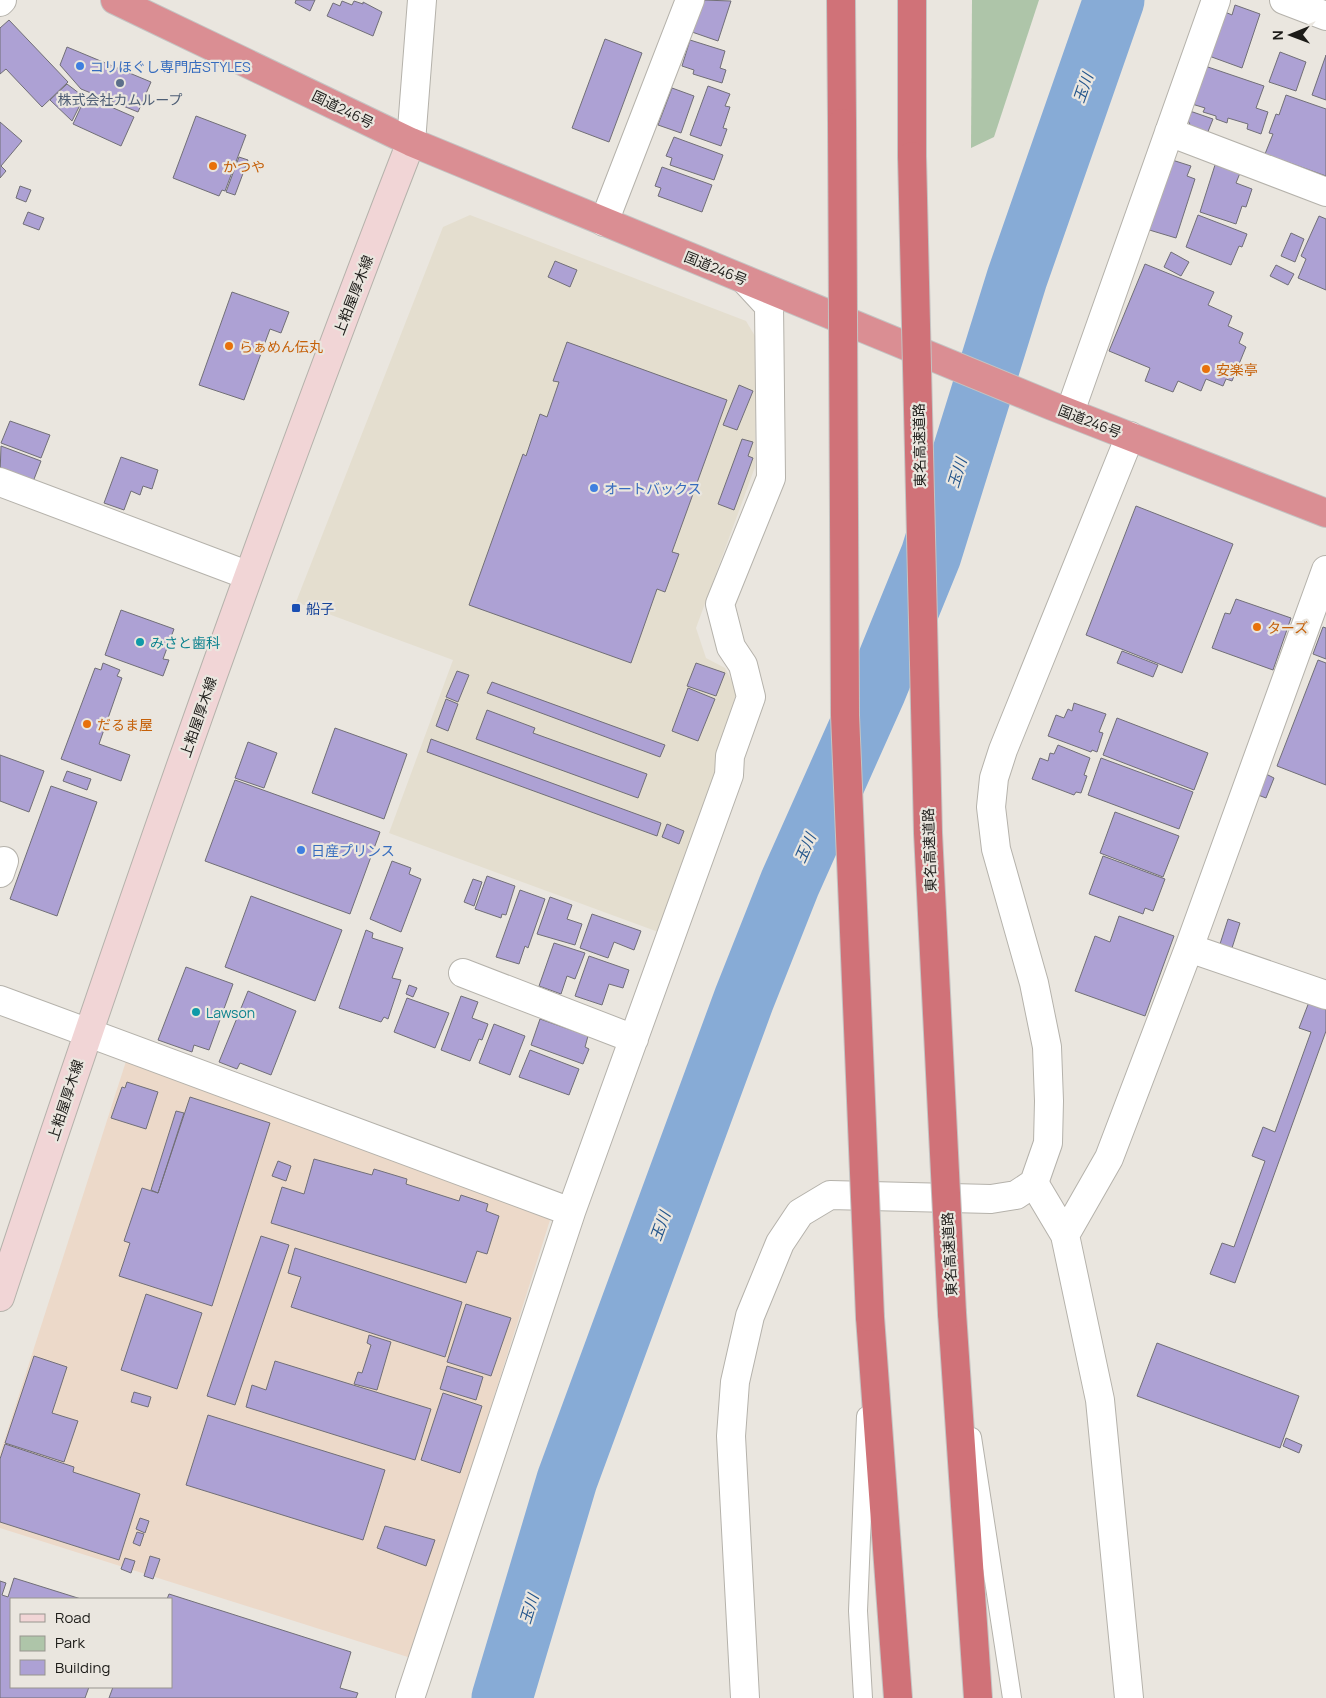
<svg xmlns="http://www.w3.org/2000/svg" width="1326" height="1698" font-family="Manrope,'Noto Sans JP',sans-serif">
  <rect width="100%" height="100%" fill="#eae6df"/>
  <path fill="#e4decf" d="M470,215L746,321L755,336V467L696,628L706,658L725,668L737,691L715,760L716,774L661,933L389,833L453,660L296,602L443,227Z"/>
  <path fill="#ecd9c9" d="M128,1055L551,1217L411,1658L0,1528V1454Z"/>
  <path fill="#aec5a9" d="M972,0H1039L994,137L971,148Z"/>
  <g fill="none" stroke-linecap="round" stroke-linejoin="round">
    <path stroke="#87abd6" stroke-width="61" d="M502,1698L567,1480L744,999L790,883L876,690L931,555L1017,278L1114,0"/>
  </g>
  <path fill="#ada1d4" stroke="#716f77" d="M296,0H315L310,11L295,3Z
    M703,0L731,1L718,41L692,32Z
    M342,1L352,5L354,1L363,4V2L382,12L373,36L327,16L333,3L340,6Z
    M1235,5L1260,14L1242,68L1209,56L1225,12L1232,15Z
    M9,20L68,82L42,107L6,69L0,74V28Z
    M605,39L642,53L609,142L572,128Z
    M690,40L725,51L720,68L726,70L722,83L693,74L694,70L682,66Z
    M67,47L151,82L138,112L81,89L60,65Z
    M1280,52L1306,62L1296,91L1269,82Z
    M1326,55V100L1312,95Z
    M1205,66L1264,86L1256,108L1268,112L1261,134L1247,129L1248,124L1228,118L1227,123L1216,119V116L1203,112L1205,108L1192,104Z
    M67,84L84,97L72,121L50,100Z
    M708,86L730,94L725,106L730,107L723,128L727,129L721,146L690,135Z
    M672,88L694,96L681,133L658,125Z
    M1286,95L1326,109V176L1265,154L1273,134L1269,133L1276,114L1279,115Z
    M86,96L134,117L121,146L73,124Z
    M1187,110L1213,119L1207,134L1192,128L1186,117Z
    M196,116L246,135L225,191L222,190L219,196L173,178Z
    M0,122L22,141L1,166L6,171L0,178Z
    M674,137L723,155L714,180L670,165L672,158L666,156Z
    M239,157L248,160L235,195L226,192Z
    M1169,159L1191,166L1187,176L1195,179L1176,238L1146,229Z
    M1215,165L1240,173L1236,183L1252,189L1246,207L1242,206L1236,224L1200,212Z
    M662,167L712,185L702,212L658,196L661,188L655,186Z
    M20,186L31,190L26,202L16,198Z
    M28,212L44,218L39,230L23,224Z
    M1198,215L1247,234L1242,247L1239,246L1231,265L1186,247Z
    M1319,216L1326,219V290L1298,278L1306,259L1301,256Z
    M1291,233L1304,239L1295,262L1281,256Z
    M1171,252L1189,262L1181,276L1164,267Z
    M555,261L577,270L570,287L548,277Z
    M1145,264L1214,292L1208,305L1232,316L1228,326L1243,333L1239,343L1246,347L1232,381L1226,379L1223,386L1206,379L1201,391L1178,381L1173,392L1145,381L1150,368L1109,351Z
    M1276,265L1294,274L1288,285L1270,276Z
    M232,292L289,312L281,333L270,329L244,400L199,385Z
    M567,342L727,400L672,552L679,554L665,592L657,589L631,663L469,605L523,454L526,456L540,414L547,417L559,382L553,381Z
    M739,385L753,391L737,430L723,425Z
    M10,421L50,435L41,458L1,443Z
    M742,439L753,442L748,456L753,458L734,510L718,504Z
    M1,446L41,461L31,487L0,475Z
    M121,457L158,470L152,489L143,486L140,495L131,491L124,510L104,503Z
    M1136,506L1233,544L1182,673L1086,635Z
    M1236,599L1291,618L1273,670L1212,648L1225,613L1230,614Z
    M121,610L174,629L163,659L169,660L163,676L105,655Z
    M1323,627L1326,628V659L1313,654Z
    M1122,651L1158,665L1153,677L1117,663Z
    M1318,660L1326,663V785L1277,766Z
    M103,663L120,670L117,676L122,678L99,744L130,755L121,781L61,759L95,668L101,670Z
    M696,663L725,673L716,696L687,686Z
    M457,671L469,675L458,702L446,697Z
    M492,682L665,745L660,757L487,693Z
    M688,688L715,699L698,741L672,731Z
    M446,699L458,704L448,731L436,726Z
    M1074,703L1106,714L1099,732L1103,733L1097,752L1092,750L1091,752L1048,736L1056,715L1064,718L1068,709L1072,711Z
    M487,710L535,728L533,733L647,774L638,798L476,739Z
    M1117,718L1208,753L1194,790L1103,755Z
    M335,728L407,754L384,819L312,793Z
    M431,739L661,823L657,836L427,752Z
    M248,742L277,753L264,788L235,778Z
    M1058,745L1090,758L1084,775L1087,776L1081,793L1076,792L1074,795L1032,779L1040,758L1048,761L1050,753L1054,754Z
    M0,755L44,771L29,812L0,801Z
    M1101,758L1193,792L1179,829L1088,795Z
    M67,771L91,779L87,790L63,781Z
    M1266,774L1274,778L1266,798L1258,795Z
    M235,780L380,832L350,914L205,861Z
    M51,786L97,802L57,916L10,899Z
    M1115,812L1179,836L1163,877L1100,853Z
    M667,824L684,831L679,844L662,837Z
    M1103,856L1165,879L1153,911L1145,908L1143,914L1089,894Z
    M392,861L411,868L409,874L421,879L401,932L370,919Z
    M487,876L515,886L506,915L502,914L501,918L475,909Z
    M473,879L482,882L474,906L464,902Z
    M520,890L545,899L528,948L525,946L519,964L496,957Z
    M251,896L342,930L315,1001L225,967Z
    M550,897L572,905L567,919L582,924L575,945L537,934Z
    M592,914L641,931L634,950L614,942L608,958L580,948Z
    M1119,916L1174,936L1145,1016L1075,991L1095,936L1110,942Z
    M1228,919L1240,923L1232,948L1220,944Z
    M366,930L373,933L372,938L403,948L392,978L401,980L388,1019L384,1017L381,1022L339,1008Z
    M554,943L585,953L575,979L567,976L561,994L539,986Z
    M589,956L629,970L623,988L609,984L602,1005L575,996Z
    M186,967L233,984L209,1050L194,1045L192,1052L158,1040Z
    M409,985L417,988L413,997L406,994Z
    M248,991L296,1011L271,1075L240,1063L237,1069L219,1062Z
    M461,996L478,1002L472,1018L488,1024L482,1040L479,1039L470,1061L441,1050Z
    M407,998L449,1013L435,1048L394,1032Z
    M1309,1002L1326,1008V1031L1235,1283L1210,1274L1222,1243L1234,1247L1265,1161L1252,1156L1263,1127L1275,1132L1311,1032L1299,1028Z
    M540,1019L588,1036L585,1047L589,1049L583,1064L531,1045Z
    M494,1024L525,1036L510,1075L479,1063Z
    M530,1050L579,1069L569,1095L519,1077Z
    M127,1082L158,1092L146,1129L111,1118L122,1087L125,1088Z
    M190,1097L270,1123L212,1306L119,1276L130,1243L124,1241L142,1188L158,1193Z
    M176,1111L184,1113L158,1193L151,1190Z
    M314,1159L372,1175L374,1169L407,1179L406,1184L459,1201L461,1195L488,1204L486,1211L499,1216L487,1254L477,1251L466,1283L271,1223L282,1187L304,1194Z
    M278,1161L291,1166L286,1181L272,1176Z
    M261,1236L289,1245L235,1405L207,1396Z
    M295,1248L462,1302L445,1357L291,1307L301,1277L288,1273Z
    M146,1294L202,1313L177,1389L121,1370Z
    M466,1304L511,1318L491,1376L447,1362Z
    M369,1335L391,1342L377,1390L354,1384L358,1372L362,1373L371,1345L367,1343Z
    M1157,1343L1299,1396L1280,1448L1137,1396Z
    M34,1356L67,1367L52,1413L78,1421L64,1462L5,1443Z
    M275,1361L431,1409L415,1460L246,1407L252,1385L266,1390Z
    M447,1366L483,1377L476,1400L440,1389Z
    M134,1392L151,1397L148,1407L131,1402Z
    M443,1393L482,1406L460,1473L421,1460Z
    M208,1415L385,1470L363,1540L186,1485Z
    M1286,1438L1302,1445L1299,1453L1283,1446Z
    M5,1444L74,1467L73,1472L140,1494L119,1560L0,1522V1459Z
    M140,1518L149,1521L145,1533L136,1529Z
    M385,1526L435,1540L426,1566L377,1548Z
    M137,1532L144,1534L140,1546L133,1543Z
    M150,1556L160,1559L153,1579L144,1576Z
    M125,1558L135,1561L131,1573L121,1569Z
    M14,1578L81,1599H11V1687H89L85,1698H0V1581L6,1583L2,1595L8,1597Z
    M169,1594L351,1652L340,1688L358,1693L356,1698H109L113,1687H171V1599H167Z"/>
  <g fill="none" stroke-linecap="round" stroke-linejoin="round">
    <defs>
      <path id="service" d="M972,1437L1012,1698
        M863,1698L858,1611L866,1416"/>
      <path id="minor" d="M1284,0L1326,16
        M0,2L2,0
        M1169,132L1326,192
        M604,222L690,0
        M1070,412L1216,0
        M0,482L247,575
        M0,873L4,861
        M1189,948L1326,995
        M463,973L634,1039
        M0,1000L571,1212L410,1698
        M1034,1183L1065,1235L1100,1400L1129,1698
        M571,1212L729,775L730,756L751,697L743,665L731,647L720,604L771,478L769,306L745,280
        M1065,1235L1109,1158L1189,948L1326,570"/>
      <path id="tertiary" d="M411,142L422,0
        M745,1698L731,1436L735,1382L750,1316L780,1243L800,1213L830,1195L991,1199L1016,1195L1034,1183L1048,1143L1049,1101L1047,1047L1034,983L996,849L991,807L994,778L1003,750L1130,436"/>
      <path id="secondary" d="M0,1297C128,909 263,523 411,142"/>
      <path id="trunk" d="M115,0L411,142L1052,406L1326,513"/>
      <path id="motorway" d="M841,0L842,123
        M912,0V156
        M952,1313L978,1698
        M870,1317L898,1698"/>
    </defs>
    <use href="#service" stroke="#b5b2ab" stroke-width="20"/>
    <use href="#minor" stroke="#b5b2ab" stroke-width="30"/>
    <use href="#tertiary" stroke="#b5b2ab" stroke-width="30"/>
    <use href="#secondary" stroke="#b5b2ab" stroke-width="30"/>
    <use href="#trunk" stroke="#c4c4c3" stroke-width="30"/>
    <use href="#motorway" stroke="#c4c4c3" stroke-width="30"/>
    <use href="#service" stroke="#fff" stroke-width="18"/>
    <use href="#minor" stroke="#fff" stroke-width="28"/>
    <use href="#tertiary" stroke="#fff" stroke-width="28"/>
    <use href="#secondary" stroke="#f1d5d6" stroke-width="28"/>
    <use href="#trunk" stroke="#da8e93" stroke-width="28"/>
    <use href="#motorway" stroke="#d07278" stroke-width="28"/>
    <defs>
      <path id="motorway-bridge" d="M842,123L845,715L870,1317
        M912,156L928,833L952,1313"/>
    </defs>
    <use href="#motorway-bridge" stroke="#c4c4c3" stroke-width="30" stroke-linecap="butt"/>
    <use href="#motorway-bridge" stroke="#d07278" stroke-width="28"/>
  </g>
  <g fill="#3f7fe0" stroke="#eae6df" stroke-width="2">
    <circle cx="80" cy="66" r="5"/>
    <circle cx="594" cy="488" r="5"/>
    <circle cx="301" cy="850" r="5"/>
  </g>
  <circle fill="#5c6f8a" stroke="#eae6df" stroke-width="2" cx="120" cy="83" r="5"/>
  <g fill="#e8710a" stroke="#eae6df" stroke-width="2">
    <circle cx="213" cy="166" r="5"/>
    <circle cx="229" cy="346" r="5"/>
    <circle cx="1206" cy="369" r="5"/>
    <circle cx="1257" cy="627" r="5"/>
    <circle cx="87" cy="724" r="5"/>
  </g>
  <rect fill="#1a4fb4" stroke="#eae6df" stroke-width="2" x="291" y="603" width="10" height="10" rx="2.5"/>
  <g fill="#0f9aa8" stroke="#eae6df" stroke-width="2">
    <circle cx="140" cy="642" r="5"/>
    <circle cx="196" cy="1012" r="5"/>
  </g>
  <g text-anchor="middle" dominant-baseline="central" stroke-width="4.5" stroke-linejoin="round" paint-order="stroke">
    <g font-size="14" fill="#366cbe" stroke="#eae6df" text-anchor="start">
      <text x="90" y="66">コリほぐし専門店STYLES</text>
      <text x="604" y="488">オートバックス</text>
      <text x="311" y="850">日産プリンス</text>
    </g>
    <g font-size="14" fill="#4e5e75" stroke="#eae6df">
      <text x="120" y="99">株式会社カムループ</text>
    </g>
    <g font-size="14" fill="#1c1b18" stroke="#eae6df">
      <text transform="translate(343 109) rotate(26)">国道246号</text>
      <text transform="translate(716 268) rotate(22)">国道246号</text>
      <text transform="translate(353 295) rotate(-69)">上粕屋厚木線</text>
      <text transform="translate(1090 421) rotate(21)">国道246号</text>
      <text transform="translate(919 445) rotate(-91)">東名高速道路</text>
      <text transform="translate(198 717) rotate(-71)">上粕屋厚木線</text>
      <text transform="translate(929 850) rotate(-92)">東名高速道路</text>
      <text transform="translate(65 1100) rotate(-72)">上粕屋厚木線</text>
      <text transform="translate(949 1254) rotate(-93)">東名高速道路</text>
    </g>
    <g font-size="14" fill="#c56008" stroke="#eae6df" text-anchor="start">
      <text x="223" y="166">かつや</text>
      <text x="239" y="346">らぁめん伝丸</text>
      <text x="1216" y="369">安楽亭</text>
      <text x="1267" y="627">ターズ</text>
      <text x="97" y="724">だるま屋</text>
    </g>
    <g font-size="14" fill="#164399" stroke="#eae6df" text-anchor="start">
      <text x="306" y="608">船子</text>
    </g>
    <g font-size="14" fill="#0d838f" stroke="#eae6df" text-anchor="start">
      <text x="150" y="642">みさと歯科</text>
      <text x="206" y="1012">Lawson</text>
    </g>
    <g font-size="15" font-style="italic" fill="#24568c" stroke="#eae6df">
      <text transform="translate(1083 88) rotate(-71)">玉川</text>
      <text transform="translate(957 473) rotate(-73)">玉川</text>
      <text transform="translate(805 848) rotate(-66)">玉川</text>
      <text transform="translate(660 1226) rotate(-70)">玉川</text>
      <text transform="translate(529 1609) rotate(-73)">玉川</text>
    </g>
  </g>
  <rect x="10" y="1598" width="162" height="90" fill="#eae6df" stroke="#98958f"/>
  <rect x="20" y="1614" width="25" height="8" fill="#f1d5d6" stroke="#98958f"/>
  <text x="55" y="1623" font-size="15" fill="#1c1b18">Road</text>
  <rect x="20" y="1636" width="25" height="15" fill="#aec5a9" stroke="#98958f"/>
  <text x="55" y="1648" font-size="15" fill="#1c1b18">Park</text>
  <rect x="20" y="1660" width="25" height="15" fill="#ada1d4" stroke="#98958f"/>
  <text x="55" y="1673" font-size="15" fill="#1c1b18">Building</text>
  <g transform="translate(1291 35) rotate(269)" stroke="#eae6df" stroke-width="4" paint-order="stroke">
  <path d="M0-4L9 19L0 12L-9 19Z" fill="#1c1b18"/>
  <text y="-8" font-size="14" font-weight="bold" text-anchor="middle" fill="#1c1b18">N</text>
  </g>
</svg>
